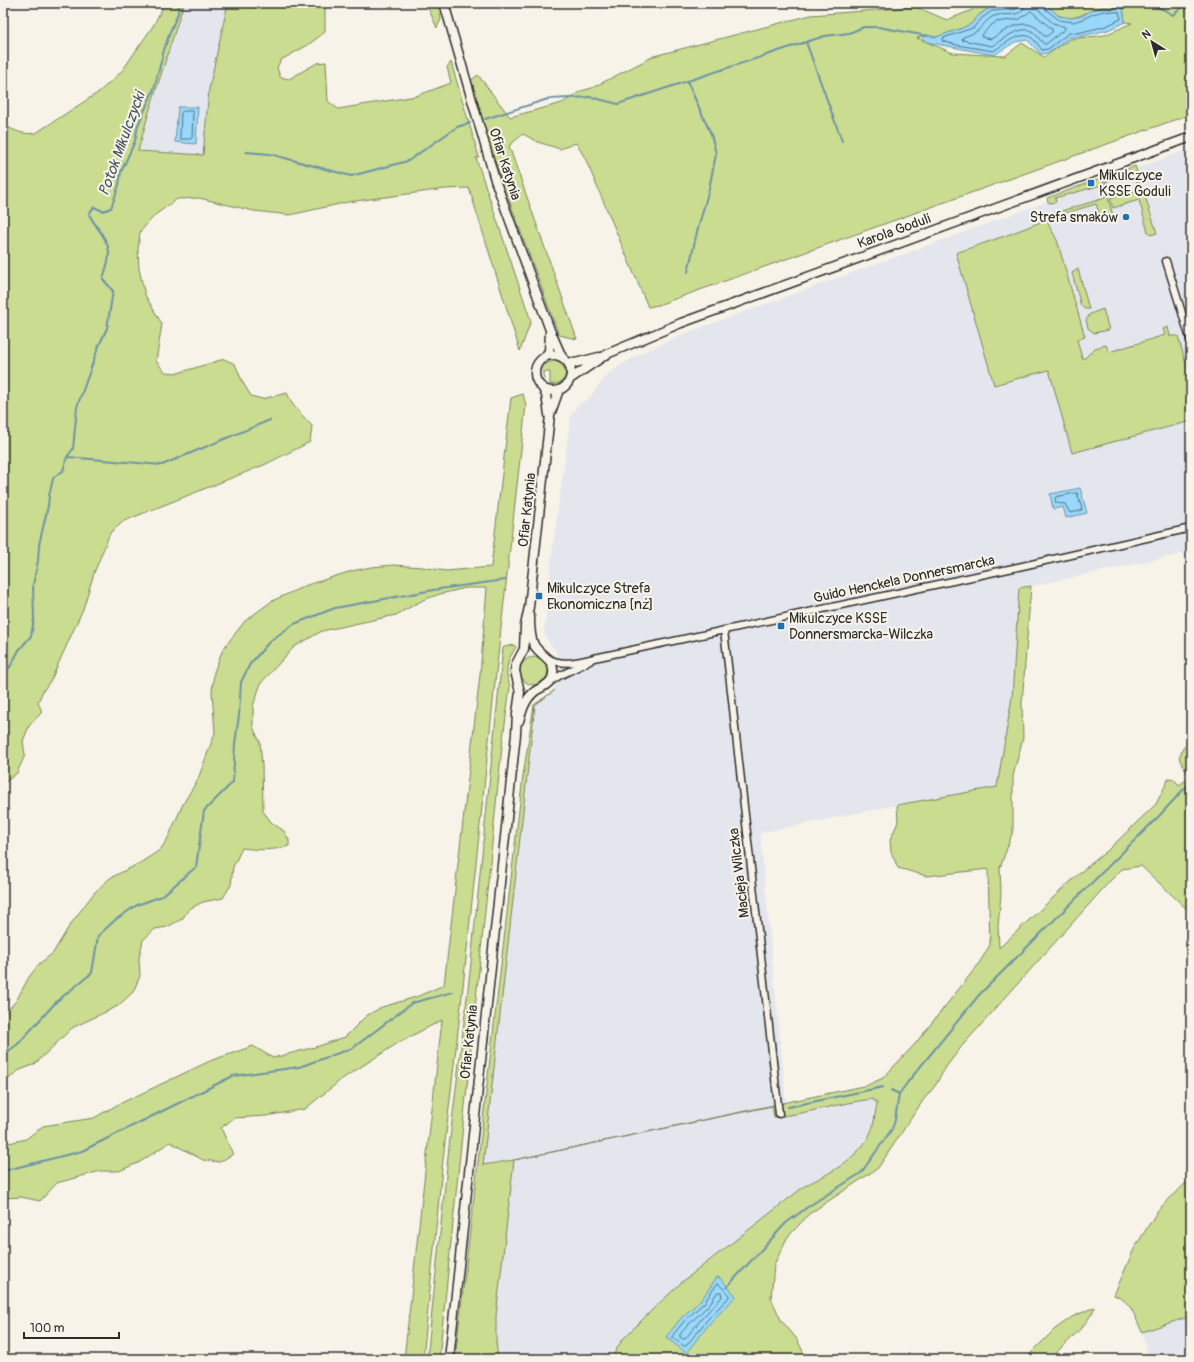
<svg xmlns="http://www.w3.org/2000/svg" width="1194" height="1362" font-family="Pangolin,sans-serif">
  <rect width="100%" height="100%" fill="#f7f3e8"/>
  <filter id="ink" filterUnits="userSpaceOnUse"><feTurbulence type="fractalNoise" baseFrequency=".025" numOctaves="2"/><feDisplacementMap in="SourceGraphic" scale="8" xChannelSelector="R" yChannelSelector="G"/><feConvolveMatrix kernelMatrix="1 2 1 2 8 2 1 2 1" color-interpolation-filters="sRGB"/></filter>
  <g filter="url(#ink)">
    <path fill="#e4e6ed" d="M184,3H228L209,89L203,155L138,151L149,112Z
      M1191,148V552L1019,589L1012,697L997,787L897,805L760,833L786,1102L868,1085L877,1103L869,1135L856,1154L825,1176L806,1185L682,1282L652,1310L622,1340L611,1359H498L496,1341V1316L513,1160L483,1165L535,705L555,689L556,651L549,643L544,633L553,545L571,415L576,407L589,398L609,373L637,355L691,331L951,237Z
      M1191,1316V1359H1149L1142,1332Z"/>
    <path fill="#cadc90" stroke="#7a845e" d="M165,3H184L149,112L138,151L203,155L209,89L228,3H246L256,6L261,3H325V32L308,45L281,60L277,67L280,77L289,79L317,63L326,62L328,101L338,109L416,96L451,83L447,67L451,62L479,157L476,158L531,321L520,351L469,188L445,189L348,202L290,215L254,211L199,198L177,199L155,215L140,232L138,250L139,269L145,295L162,324L156,361L165,372L178,373L224,359L235,364L243,383L251,396L262,399L287,393L293,405L312,426L310,442L264,465L124,521L110,533L94,573L83,609L51,680L43,691L38,702L42,712L29,726L23,741L25,755L17,773L3,784V124C14,131 23,135 36,133L99,92L122,71L153,26Z
      M426,3H438L441,19L437,28Z
      M976,3H1029L991,7L979,15L972,24L960,29L936,37L926,35L917,38L953,53L1005,56L1022,43L1044,57L1070,39L1105,35L1132,23L1125,22L1123,8C1116,8 1110,7 1104,7C1089,8 1076,23 1060,16C1054,14 1049,6 1043,3H1191V114L658,305L648,307L585,158L576,143L560,149L538,142L523,134L509,146L577,339L559,335L492,154L469,82L478,75L510,117L562,103L581,91L592,88L654,56L811,15L916,7L947,20L972,10Z
      M1135,166L1157,233L1150,235L1149,232H1148L1139,200L1113,208L1110,198L1139,190L1134,173L1107,181L1106,186L1104,177Z
      M1102,178L1105,188L1104,189L1102,185L1055,198L1056,202L1050,203L1048,202L1047,198Z
      M1107,193L1113,216L1101,219L1096,204L1052,217L1051,214L1105,198V194Z
      M1046,220L1057,240L1085,337L1077,340L1082,358H1085L1095,348L1106,345L1109,352L1165,335L1163,329L1168,327L1170,336H1178L1191,382V421L1072,453L1049,370L994,385L956,253L1010,234Z
      M1078,269L1089,309H1085L1081,306L1072,273Z
      M1103,309L1109,330L1094,333L1088,328L1086,320L1090,314Z
      M554,361C572,366 567,387 550,384V372H544V379L542,370L547,363Z
      M523,394L526,405L496,673L462,996L442,1168L423,1359H404L442,1020L398,1043L342,1079L305,1109L266,1116L234,1118L221,1128L233,1154L220,1162L203,1160L170,1142L140,1162L119,1171H100L57,1183L40,1201L21,1197L3,1198V1141L9,1143L26,1139L43,1126L94,1118L117,1105L210,1061L253,1046L273,1058L319,1046L345,1037L366,1016L382,1007L416,997L444,985L480,675L487,588H466L440,594L423,600L396,615L322,631L294,647L261,683L253,706V727L260,742L262,765L263,811L272,823L284,831L289,840V846C273,851 258,850 242,848L233,867L231,885L223,898L203,902L189,909L182,919L167,927L155,929L143,940L139,958L140,976L133,992L118,1006L72,1028L35,1064L18,1071L3,1084V1015L16,1001L29,977L39,964L53,953L70,925L94,893L110,878L140,863L160,850L168,838L183,804L198,779L215,733L212,692L214,672L223,649L245,621L272,601L307,585L352,571L371,567L394,565L422,567L446,571L491,567L511,398Z
      M1031,586L1022,703L1023,738L1013,776V831L1000,868L1001,895L998,926L999,948L1082,871L1107,851L1156,804L1169,778L1174,779L1179,785L1190,777L1179,758L1183,748L1191,741V913L1141,866L1122,869L1110,881L962,1046L946,1067L935,1086L924,1099L878,1168L809,1214L787,1238L774,1265L771,1298L781,1320L796,1338L807,1359H611L622,1340L652,1310L682,1282L806,1185C830,1173 856,1160 869,1136C874,1127 875,1113 877,1103L872,1099C839,1103 807,1114 774,1117L772,1106L514,1160L496,1316V1341L498,1359H455L523,776L534,705L555,690L535,705L483,1165L514,1160L868,1085L883,1078L915,1044L978,965L990,945L988,869L927,876L898,868L891,852L890,840L898,822L897,805L997,787L1012,697L1019,588Z
      M514,645L516,647L509,659L507,668V675L510,687L502,746L439,1359H427L449,1147L470,972L503,648L504,647Z
      M520 671a14 14 0 1 1 28 0a14 14 0 1 1-28 0Z
      M1191,1178V1316L1142,1332C1134,1315 1132,1302 1114,1295L1134,1249L1158,1210Z
      M1095,1307C1087,1327 1065,1343 1050,1359H1025L1055,1329L1072,1317Z"/>
    <path fill="#99d8fa" stroke="#6d93a7" d="M1029,3H1043L1048,6L1059,16L1072,18L1082,16L1092,10L1104,7L1113,9L1123,8L1125,22L1108,30L1078,37H1070L1049,53L1041,54L1027,40L1015,42L994,55L931,43L922,38L926,35L936,37L960,29L971,24L979,15L991,7Z
      M178,107H198L196,144L175,142Z
      M1080,488L1087,513L1066,518L1063,507L1053,509L1050,494Z
      M717,1277L720,1278L736,1296L710,1323L686,1353L666,1337L682,1317L701,1300Z"/>
    <g fill="none" stroke-linecap="round" stroke-linejoin="round">
      <path stroke="#57707e" stroke-width="1" d="M1020,3L1019,7L1017,9L992,11L982,18L973,28L943,38L942,41L957,45L993,51C1003,46 1016,33 1028,36C1033,37 1039,46 1042,50L1048,49L1069,33H1078L1106,26L1121,19L1119,12L1104,11L1093,14L1083,19L1073,22L1059,20L1043,7L1042,3
        M1025,3C1024,20 1004,12 994,16C987,19 983,26 977,31C973,34 968,35 963,37L962,40L992,46C1002,40 1021,24 1033,32C1037,35 1040,40 1044,44H1046L1065,29V27L1053,23L1039,10L1037,3
        M1031,11L1052,29V32L1047,36H1044C1042,33 1039,29 1035,27C1021,18 1003,32 991,39L981,37L982,35L989,27L996,22L1020,19Z
        M183,111H192L193,112L192,138L191,139H181L180,137L181,113Z
        M1077,493L1082,509L1080,511L1070,513L1065,504L1056,503L1055,498L1056,497Z
        M719,1284L729,1295V1297L707,1320L686,1346H684L673,1338V1335L685,1320L704,1303L717,1284Z
        M718,1292H721L722,1297L703,1317L685,1339H683L680,1337V1334L689,1324L708,1306Z"/>
      <path stroke="#6d93a7" stroke-width="2" d="M1122,8C1126,7 1130,5 1134,4C1148,2 1162,8 1173,15L1187,3
        M806,42L842,141
        M687,81L711,134L716,154L709,189L697,232L688,272
        M485,119L548,99L591,97L618,104L806,42L825,36L849,33L864,27H878L928,36
        M246,152L270,154L351,176L408,161L457,127L470,123
        M67,457L162,465L270,420
        M3,673L10,667L19,650L31,636L34,619L33,585L38,561L39,545L48,506L49,496L53,479L55,476L63,471L67,457L73,449L77,407L98,348L107,328L113,291L103,279C105,271 109,262 109,254C109,239 95,227 89,214L94,207L103,211L111,208L119,185L121,172L135,141L138,125L154,89L164,50L170,32L178,13L179,3
        M3,1055L18,1044L57,1001L92,973L98,936L115,920L137,905L162,896L196,867L204,811L233,782L235,744L239,715L241,682L250,664L270,641L294,624L335,608L439,589L505,580
        M891,1090L899,1094
        M788,1107L883,1087
        M3,1171L82,1151L233,1076L299,1067L353,1048L412,1003L453,992
        M726,1288L786,1223L809,1206L861,1173L892,1129L895,1120L899,1094L907,1083L979,995L1159,816L1183,790L1191,784
        M667,1359H668"/>
      <defs>
        <path id="minor" d="M253,3H256
          M1166,261L1191,342
          M724,630L779,1114
          M548,658C563,668 583,660 599,657L1018,567L1191,528
          M550,682L559,676L590,661"/>
        <path id="tertiary" d="M444,3L495,180L550,330L562,357
          M535 373a18 18 0 1 1 36 0a18 18 0 1 1-36 0Z
          M544,358L549,351L550,332
          M568,362L575,363L599,357
          M570,379L607,354L681,323L1191,137
          M542,387L546,395L549,415
          M519,721C522,711 525,700 533,693C539,687 548,687 552,678C558,660 541,657 534,645C530,637 530,626 530,617
          M449,1359L516,734L517,713L520,692L515,671L516,664L524,649L525,626L529,607L550,415L559,390"/>
      </defs>
      <use href="#minor" stroke="#2b2b2b" stroke-width="9"/>
      <use href="#tertiary" stroke="#2b2b2b" stroke-width="11"/>
      <use href="#minor" stroke="#f7f3e8" stroke-width="6"/>
      <use href="#tertiary" stroke="#f7f3e8" stroke-width="8"/>
    </g>
  </g>
  <g fill="#1f6fb2" stroke="#f7f3e8" stroke-width="1.5">
    <rect x="1087" y="179" width="8" height="8" rx="2"/>
    <circle cx="1126" cy="217" r="4"/>
    <rect x="535" y="592" width="8" height="8" rx="2"/>
    <rect x="777" y="622" width="8" height="8" rx="2"/>
  </g>
  <g text-anchor="middle" dominant-baseline="central" stroke-width="4" stroke-linejoin="round" paint-order="stroke">
    <g font-size="14" fill="#2b2b2b" stroke="#f7f3e8">
      <text transform="translate(505 164) rotate(72)">Ofiar Katynia</text>
      <text transform="translate(894 231) rotate(-20)">Karola Goduli</text>
      <text transform="translate(527 510) rotate(-84)">Ofiar Katynia</text>
      <text transform="translate(904 579) rotate(-12)">Guido Henckela Donnersmarcka</text>
      <text transform="translate(739 873) rotate(-97)">Macieja Wilczka</text>
      <text transform="translate(469 1042) rotate(-84)">Ofiar Katynia</text>
    </g>
    <g font-size="14" fill="#2b2b2b" stroke="#f7f3e8" text-anchor="start">
      <text x="1099" y="175">Mikulczyce<tspan x="1099" dy="16">KSSE Goduli</tspan></text>
      <text x="1118" y="217" text-anchor="end">Strefa smaków</text>
      <text x="547" y="588">Mikulczyce Strefa<tspan x="547" dy="16">Ekonomiczna [nż]</tspan></text>
      <text x="789" y="618">Mikulczyce KSSE<tspan x="789" dy="16">Donnersmarcka-Wilczka</tspan></text>
    </g>
    <g font-size="15" font-style="italic" fill="#46565f" stroke="#f7f3e8">
      <text transform="translate(122 144) rotate(-70)">Potok Mikulczycki</text>
    </g>
  </g>
  <rect width="1194" height="1362" fill="none" stroke="#f7f3e8" stroke-width="16"/>
  <rect x="8" y="8" width="1178" height="1346" fill="none" stroke="#2b2b2b" stroke-width="1.5" filter="url(#ink)"/>
  <g transform="translate(1152 42) rotate(323)" stroke="#f7f3e8" stroke-width="3" paint-order="stroke">
  <path d="M0-3L7 15L0 10L-7 15Z" fill="#2b2b2b"/>
  <text y="-6" font-size="11" font-weight="bold" text-anchor="middle" fill="#2b2b2b">N</text>
  </g>
  <path d="M24 1332v6h95v-6" fill="none" stroke="#2b2b2b" stroke-width="2"/>
  <text x="30" y="1332" font-size="12" fill="#2b2b2b" stroke="#f7f3e8" stroke-width="3" paint-order="stroke">100 m</text>
</svg>
